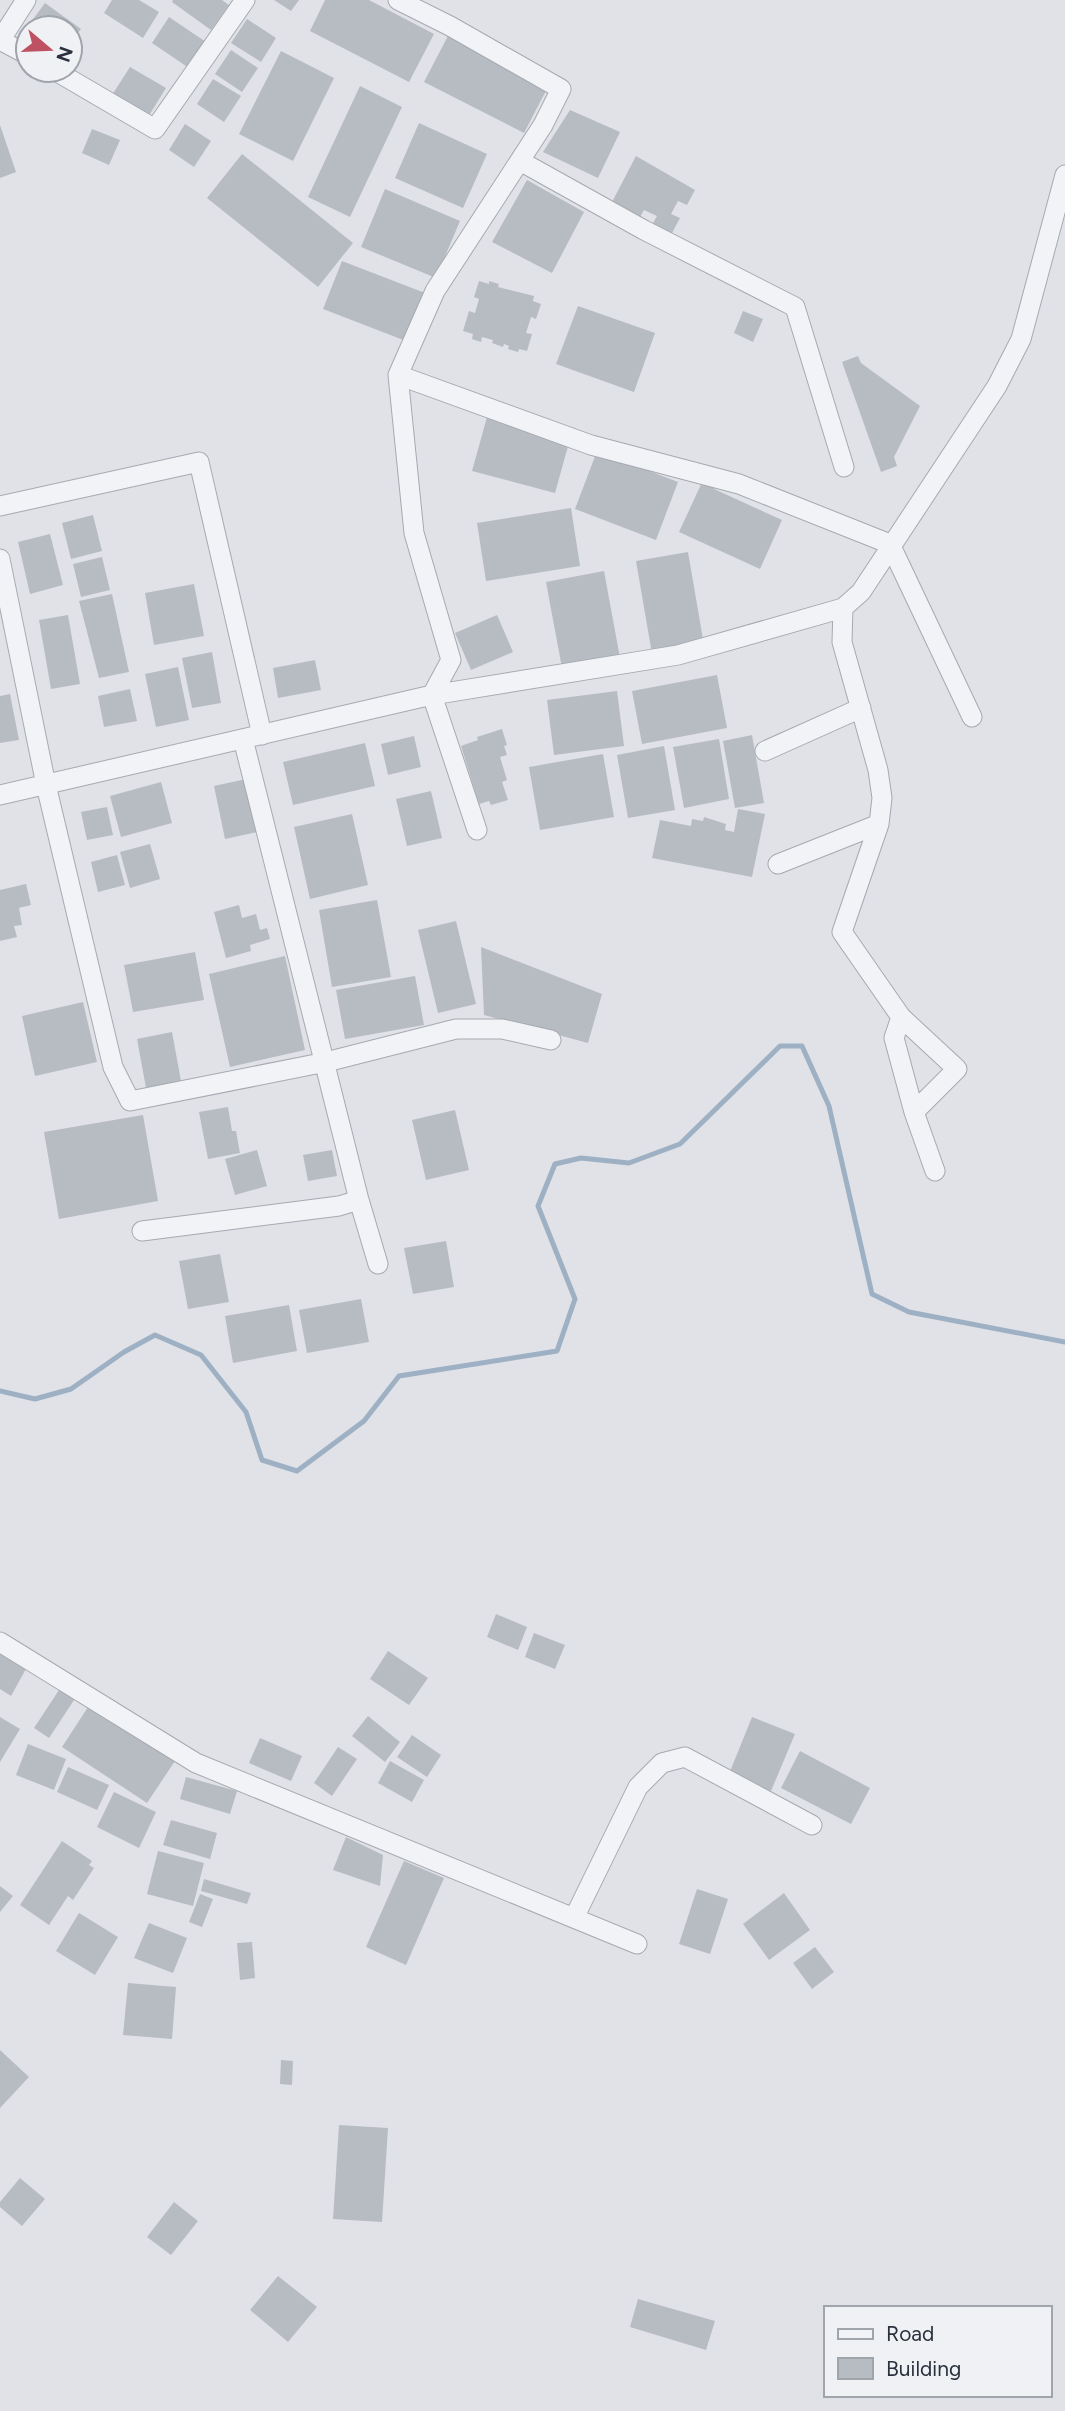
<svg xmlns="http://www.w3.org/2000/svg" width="1065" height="2411" font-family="Figtree,sans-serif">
  <rect width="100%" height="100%" fill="#e0e2e7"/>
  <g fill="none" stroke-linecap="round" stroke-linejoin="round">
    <path stroke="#9eb0c3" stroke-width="5" d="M0,1391L35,1399L71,1389L124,1352L155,1335L201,1355L246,1412L262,1460L297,1471L364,1421L399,1376L557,1351L575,1299L538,1206L555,1164L581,1158L629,1163L680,1144L780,1046H802L829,1106L872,1294L909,1312L1065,1342"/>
  </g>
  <path fill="#b7bcc3" d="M112,0H139L159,12L143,38L104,13Z
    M173,0H222L229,5L211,30L172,2Z
    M274,0H299L291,11Z
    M325,0H369L434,34L409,82L310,31Z
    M45,3L81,29L70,43V28H31L28,26Z
    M169,17L206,42L189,68L152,43Z
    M247,19L276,38L261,62L231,43Z
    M450,32L550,83L524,133L424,82Z
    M231,50L258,68L242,92L215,74Z
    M281,51L334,78L293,161L239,134Z
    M130,67L166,88L148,117L112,95Z
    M213,79L241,96L224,122L197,104Z
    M360,86L402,107L350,217L308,197Z
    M570,110L620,132L598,178L543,152Z
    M419,123L487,154L463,208L395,178Z
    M185,124L211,141L194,167L169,150Z
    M0,125L16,172L0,178Z
    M92,129L120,140L109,165L82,153Z
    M242,154L353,243L318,287L207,198Z
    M636,156L695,190L687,205L678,201L671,214L680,218L671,235L652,225L657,216L644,210L639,219L611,204Z
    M527,180L584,212L552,273L492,242Z
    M385,189L460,221L436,278L361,247Z
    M342,261L425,293L406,341L323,309Z
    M479,281L489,284V281L499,284L498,287L534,296L533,301L541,304L536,319L531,317L526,333L532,334L527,351L519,349L518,352L508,349L509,346L504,344L503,347L492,343L493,340L482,337L481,342L472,339L473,334L463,331L469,311L475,313L479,299L474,297Z
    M578,306L655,333L634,392L556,364Z
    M743,311L763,319L753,342L734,333Z
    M858,356L861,363L920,406L894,457L897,466L881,472L842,362Z
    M487,417L570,439L555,493L472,471Z
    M597,451L678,482L656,540L575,509Z
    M704,478L716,484L714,489L782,520L760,569L679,532Z
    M571,508L580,566L486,581L477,523Z
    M93,515L102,551L71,559L62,523Z
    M50,534L63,585L30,594L18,542Z
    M688,552L704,645L652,654L636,561Z
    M102,557L110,590L81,597L73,564Z
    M604,571L620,658L562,668L546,582Z
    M194,584L204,636L154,645L145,593Z
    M112,594L129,672L99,678L79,601Z
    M68,615L80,684L51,689L39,620Z
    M497,615L513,652L471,670L455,633Z
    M212,652L221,703L192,708L182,658Z
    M315,660L321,690L278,698L273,668Z
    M178,667L189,720L156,727L145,674Z
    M717,675L727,728L642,744L632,691Z
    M130,689L137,721L104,727L98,696Z
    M617,691L624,746L554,755L547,700Z
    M10,694L19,740L0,743V696Z
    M502,729L507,745L504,746L507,755L500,757L507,780L502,782L508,800L491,805L489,801L479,804L461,746L478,740L477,737Z
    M752,735L764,803L735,808L723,741Z
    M414,736L421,767L388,775L381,744Z
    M719,739L729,799L684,808L673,747Z
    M365,743L375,786L293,805L283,762Z
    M664,746L675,810L628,818L617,755Z
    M603,754L614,817L540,830L529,767Z
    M251,778L262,831L225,839L214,786Z
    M161,782L172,823L121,837L110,796Z
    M431,791L442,838L407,846L396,799Z
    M107,807L113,835L87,840L81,812Z
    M738,809L765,814L752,877L652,858L660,820L691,826L692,819L703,821L704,817L726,824L725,830L734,832Z
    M352,814L368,885L310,899L294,827Z
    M150,844L160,879L130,888L120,852Z
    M117,855L125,885L98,892L91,862Z
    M26,884L31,905L19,908L22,925L14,926L17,937L0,941V890Z
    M377,900L391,977L332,987L319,910Z
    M239,905L242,918L256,914L260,930L267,928L270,939L250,945L251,951L226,958L214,912Z
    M456,921L476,1004L438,1013L418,930Z
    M481,947L602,994L588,1043L484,1015Z
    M195,952L204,1000L133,1012L124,965Z
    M285,956L305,1050L230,1067L209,974Z
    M415,976L424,1025L345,1039L336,990Z
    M83,1002L97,1062L35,1076L22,1016Z
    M172,1032L181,1081L146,1088L137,1039Z
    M228,1107L232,1131H236L240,1153L208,1159L199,1112Z
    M455,1110L469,1170L426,1180L412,1120Z
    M143,1115L158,1201L59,1219L44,1132Z
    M257,1150L267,1186L235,1195L225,1159Z
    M332,1150L337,1176L308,1181L303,1155Z
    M446,1241L454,1287L413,1294L404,1248Z
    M220,1254L229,1302L188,1309L179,1261Z
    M361,1299L369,1342L307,1353L299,1310Z
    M289,1305L297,1351L233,1363L225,1316Z
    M496,1614L527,1627L518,1650L487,1637Z
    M534,1633L565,1645L555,1669L525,1657Z
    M0,1650L27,1667L11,1696L0,1689Z
    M388,1651L428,1678L409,1705L370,1679Z
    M63,1684L78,1694L49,1738L34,1728Z
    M90,1704L175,1761L147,1803L62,1747Z
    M368,1716L400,1742L385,1762L352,1736Z
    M0,1717L20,1729L0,1762Z
    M752,1717L795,1734L771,1791L729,1774Z
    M412,1735L441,1755L427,1777L397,1757Z
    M260,1738L302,1756L291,1781L249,1763Z
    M28,1744L66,1759L54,1790L16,1775Z
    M338,1747L357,1759L332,1796L314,1783Z
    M800,1751L870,1788L851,1824L781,1788Z
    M390,1761L424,1780L412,1802L378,1783Z
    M68,1767L109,1785L97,1810L57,1792Z
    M186,1777L237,1791L230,1814L180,1799Z
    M114,1792L156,1812L139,1848L97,1827Z
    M171,1820L217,1833L210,1859L163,1845Z
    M346,1837L383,1855L380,1886L333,1870Z
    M62,1841L92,1861L89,1865L94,1868L73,1900L68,1896L49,1925L20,1905Z
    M158,1851L204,1863L193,1906L147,1894Z
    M404,1861L444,1878L406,1965L366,1947Z
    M204,1879L251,1893L247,1904L201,1891Z
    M0,1886L13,1896L0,1912Z
    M697,1889L728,1899L710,1954L679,1944Z
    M784,1893L810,1930L769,1960L743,1924Z
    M200,1894L213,1899L202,1927L189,1922Z
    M79,1913L118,1937L95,1975L56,1951Z
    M149,1923L187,1938L173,1973L134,1958Z
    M252,1942L255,1978L240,1980L237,1943Z
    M815,1947L834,1972L812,1989L793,1963Z
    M128,1983L176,1987L172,2039L123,2035Z
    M0,2050L29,2077L0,2108Z
    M281,2060L293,2061L292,2085L280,2084Z
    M339,2125L388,2128L382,2222L333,2219Z
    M20,2178L45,2199L22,2226L0,2207V2202Z
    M174,2202L198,2221L171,2255L147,2237Z
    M278,2276L317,2307L288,2342L250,2310Z
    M638,2299L715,2321L706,2350L630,2327Z"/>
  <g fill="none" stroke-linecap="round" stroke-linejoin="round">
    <defs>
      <path id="minor" d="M398,0L450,26L561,89L543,125L435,291L398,375L414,533L451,660L432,695L477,830
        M1,39L26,0
        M0,40L28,55
        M54,70L155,129L245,0
        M520,161L644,230L795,307L844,467
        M398,375L591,445L739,484L890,544L972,717
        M0,506L199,462L262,735
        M0,559L46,785L113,1067L130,1101L326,1062L456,1029H502L551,1040
        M843,608L842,642L878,770L882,798L879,824L842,932L901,1017L957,1069L914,1112L935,1171
        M243,739L359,1200L378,1264
        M765,751L861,708
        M0,795L432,695L678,655L843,608L861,592L997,386L1021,339L1065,175
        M778,864L879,824
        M901,1017L894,1038L914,1112
        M142,1231L339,1206L359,1200
        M0,1642L196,1763L637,1944
        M574,1918L638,1787L662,1763L685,1757L812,1825"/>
    </defs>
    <use href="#minor" stroke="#a6a9b0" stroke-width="21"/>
    <use href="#minor" stroke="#f2f3f6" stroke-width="19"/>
  </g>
  <rect x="824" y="2306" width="228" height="91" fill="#eff1f5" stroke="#a0a4ab" stroke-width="2"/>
  <rect x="838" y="2329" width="35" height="10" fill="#f2f3f6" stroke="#a0a4ab" stroke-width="2"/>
  <text x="886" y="2341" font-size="21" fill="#2a313c">Road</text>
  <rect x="838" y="2358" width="35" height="21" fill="#b7bcc3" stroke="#a0a4ab" stroke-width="2"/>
  <text x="886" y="2376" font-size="21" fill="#2a313c">Building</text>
  <g transform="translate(49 49) rotate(109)"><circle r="33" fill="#eff1f5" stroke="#a0a4ab" stroke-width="2"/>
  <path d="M0-5L12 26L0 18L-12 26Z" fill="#be5263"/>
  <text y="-10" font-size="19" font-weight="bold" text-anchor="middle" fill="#2a313c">N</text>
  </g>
</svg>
